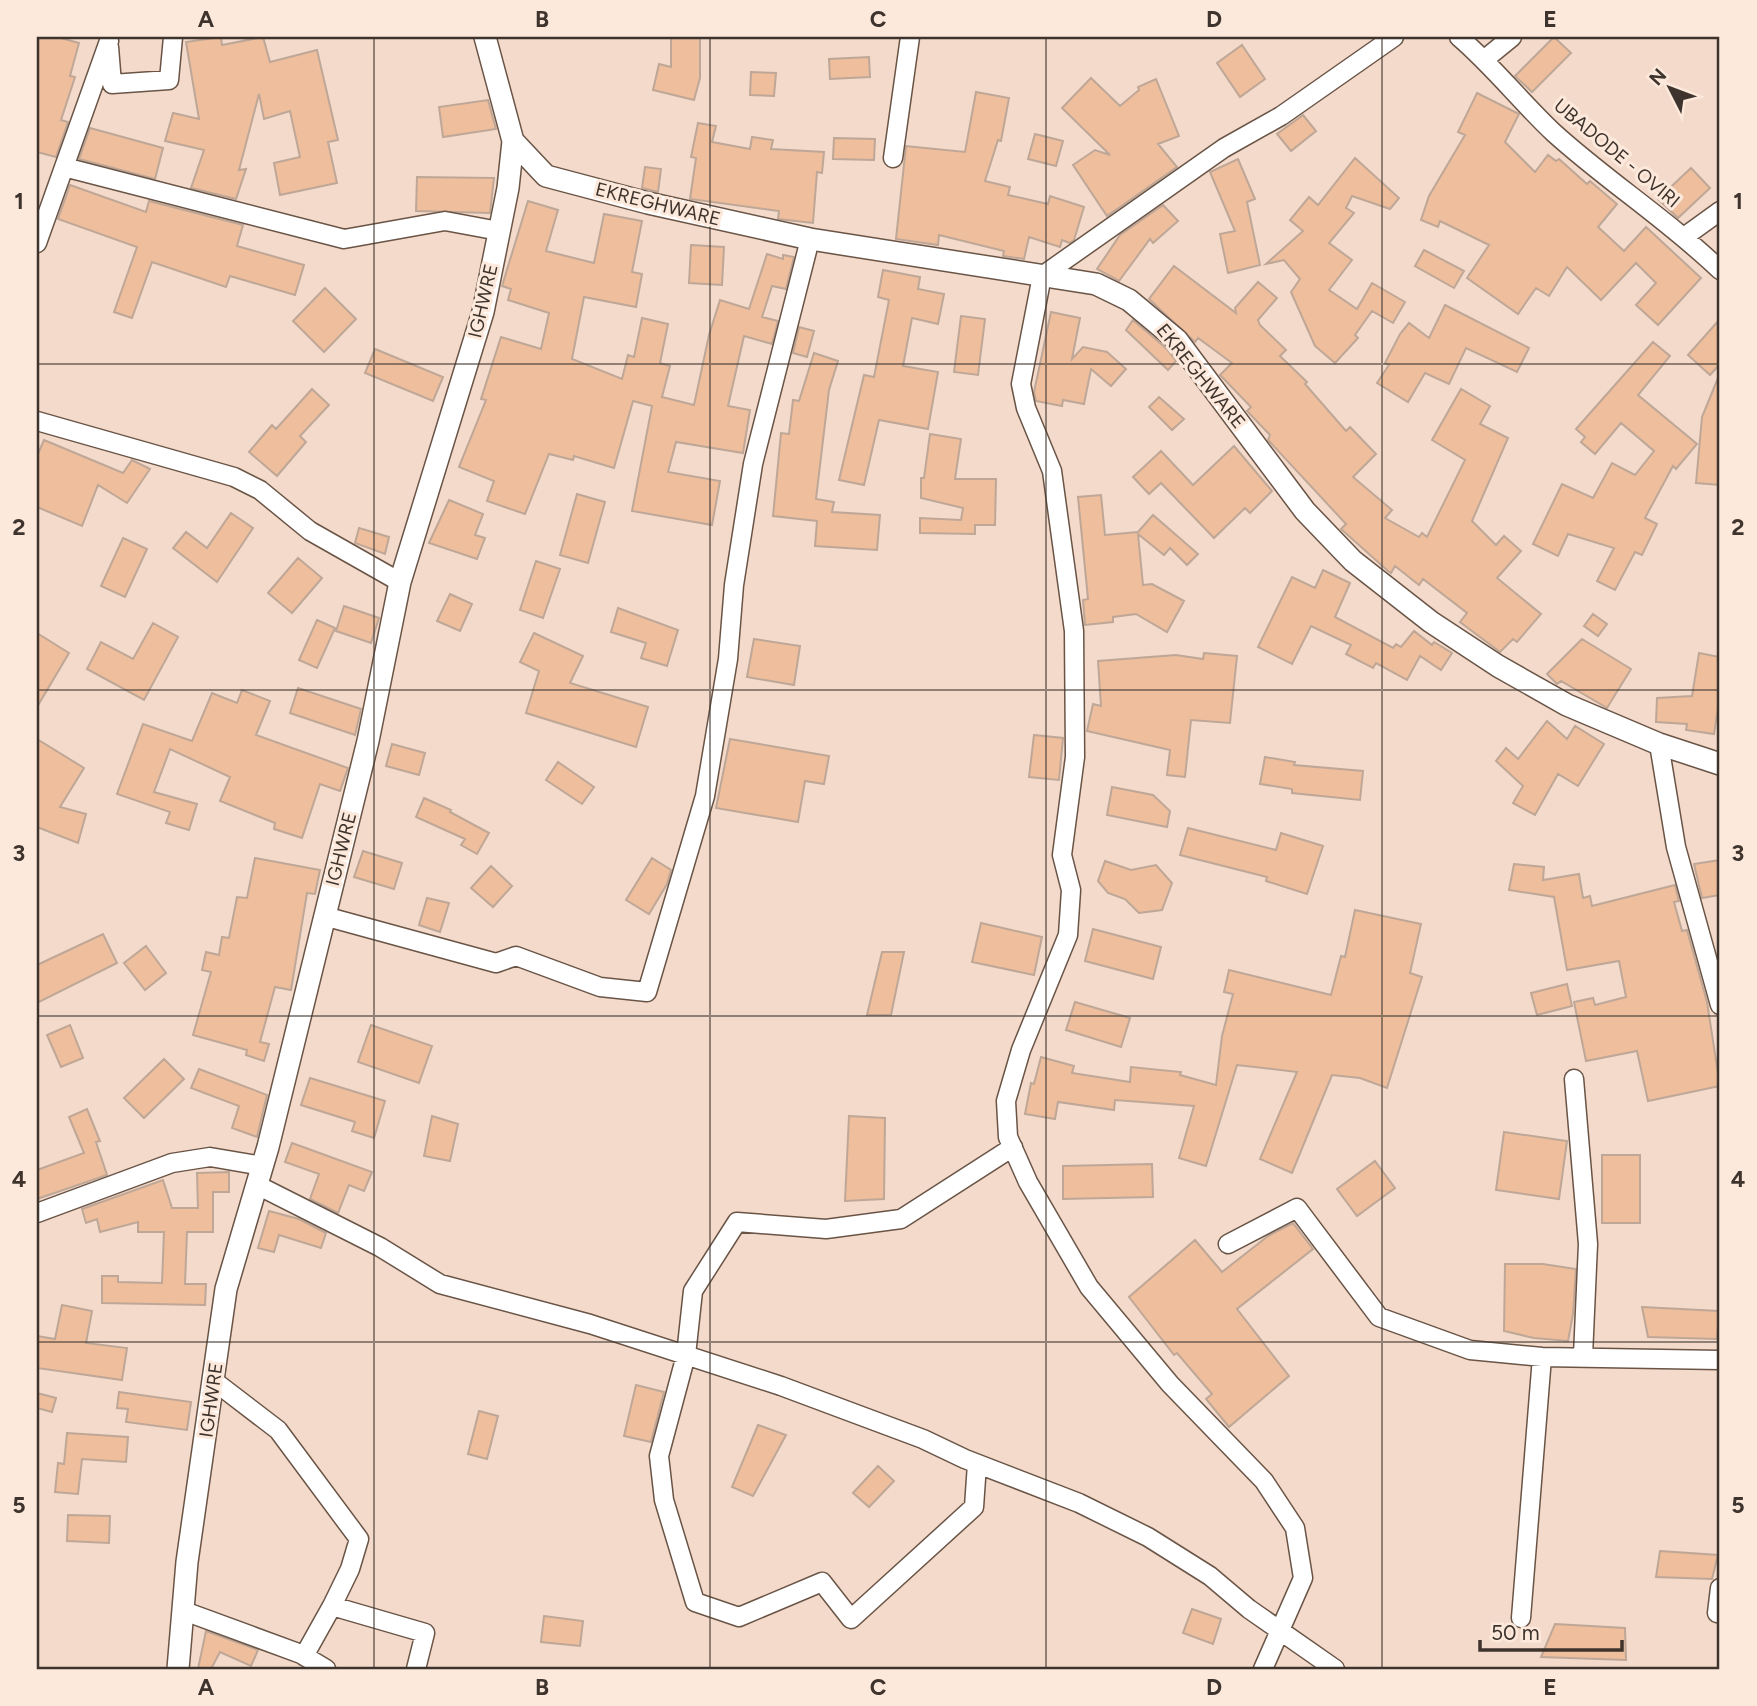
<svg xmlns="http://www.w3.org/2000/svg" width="1757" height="1706" font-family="Figtree,sans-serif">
  <rect width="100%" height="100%" fill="#f3daca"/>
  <path fill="#eebe9d" stroke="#bfa797" stroke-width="2" d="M37,37H57L79,43L70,76L75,77L61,120L68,122L56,157L37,152Z
    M221,37L222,45L263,37L270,62L317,50L338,140L328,142L337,183L280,195L274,163L300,157L290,111L264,119L259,94L239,170L246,169L236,199L191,188L204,150L165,141L173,113L199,119L186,42Z
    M671,37H700V78L694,100L653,90L659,64L671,67Z
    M1554,37L1571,53L1532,92L1515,76Z
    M1242,45L1265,79L1240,97L1217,63Z
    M869,57L870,77L830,79L829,59Z
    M751,72L776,73L774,96L750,95Z
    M1091,78L1120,106L1139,90L1138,87L1156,79L1179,136L1158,144L1177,167L1107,216L1073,165L1095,150L1110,155L1062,108Z
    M976,92L1009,98L1001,141L998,140L985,181L1010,187L1008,195L1048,204L1050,196L1084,207L1074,240L1070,243L1062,240L1060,247L1029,237L1024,259L1003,256L1004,251L939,235L938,245L896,239L906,146L965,152Z
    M1477,93L1519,114L1505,142L1535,172L1548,155L1556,161L1559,159L1587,184L1590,181L1617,204L1598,227L1624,251L1646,227L1701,278L1658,325L1636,305L1656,283L1636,263L1601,300L1567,267L1549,296L1536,288L1518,314L1467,278L1489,245L1440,221L1438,227L1421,220L1429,196L1465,135L1458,132Z
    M488,100L496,129L443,137L439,107Z
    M1303,115L1316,131L1291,151L1277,134Z
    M698,123L716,126L712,142L750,149L752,137L773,140L771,149L824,152L822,173L817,172L813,223L778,219L779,211L690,199L696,158L691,157Z
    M90,128L163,148L155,179L79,159Z
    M1035,134L1063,141L1056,166L1028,159Z
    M834,138L875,139L874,160L833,159Z
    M1355,158L1399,198L1390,209L1352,196L1346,208L1354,213L1329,243L1352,260L1329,290L1357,309L1372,283L1405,302L1393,323L1372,311L1355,335L1358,338L1335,363L1315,346L1291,292L1300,279L1284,260L1266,264L1303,231L1290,220L1309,197L1318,205Z
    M1238,159L1255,199L1247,202L1260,265L1228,273L1220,234L1235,231L1210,172Z
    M645,167L661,169L658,192L642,188Z
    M1691,168L1710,188L1678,218L1658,199Z
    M417,177L494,178L490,213L416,211Z
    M70,185L146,212L149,201L243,225L237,246L304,265L295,295L230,276L226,287L152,262L132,318L114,312L137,247L58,219Z
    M528,201L558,210L546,251L594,263L604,214L642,221L632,272L642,274L636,307L584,297L572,359L622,379L628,355L634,357L642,318L668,324L660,363L670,366L662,397L694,405L709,335L720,300L749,309L767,254L783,259V255L794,257L786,289L772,286L762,317L778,321L772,344L744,336L728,406L750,410L743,453L676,442L668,472L720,481L712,525L632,511L652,406L633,401L614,468L574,456L573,460L549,454L525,514L487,501L494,481L459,467L486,400L481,399L501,337L541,349L549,313L508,300L511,289L502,286Z
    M1163,205L1178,221L1153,243L1150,239L1119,281L1097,269L1120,235Z
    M691,245L724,247L722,285L689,283Z
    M1424,250L1464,271L1454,288L1415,266Z
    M1174,266L1236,313L1235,308L1258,282L1277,298L1258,320L1260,325L1286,350L1280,356L1307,382L1305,384L1346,431L1350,427L1376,454L1353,477L1392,510L1385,518L1419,537L1422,533L1427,537L1465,460L1432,440L1461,389L1490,406L1480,424L1508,438L1472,521L1496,545L1504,536L1521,551L1497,578L1541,614L1517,642L1513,639L1500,652L1460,622L1467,613L1423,579L1419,585L1395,566L1391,573L1388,571L1341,529L1346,524L1268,440L1270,435L1247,411L1251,407L1220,375L1232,363L1198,338L1195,342L1149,299Z
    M883,270L920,277L918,289L944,294L938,324L912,318L903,366L938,372L928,429L879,420L864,485L839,480L864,375L874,377L889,300L878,297Z
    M325,288L356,319L324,352L293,321Z
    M1445,305L1529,348L1517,372L1466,348L1449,384L1425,373L1408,402L1377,383L1389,365L1385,363L1400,334L1409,323L1429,338Z
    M1051,312L1080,318L1072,359L1083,347L1107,352L1126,369L1111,386L1091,369L1084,404L1063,400L1062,406L1036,401L1034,392Z
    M961,316L985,319L978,375L954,372Z
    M1720,319V364L1710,375L1688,355Z
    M1133,320L1167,349L1176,361L1168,370L1126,330Z
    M799,327L814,331L807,357L793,353Z
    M1653,342L1670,356L1638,395L1697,444L1676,469L1673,466L1645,518L1657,524L1642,555L1635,552L1615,590L1597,581L1614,548L1568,534L1558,556L1533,544L1562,484L1593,498L1612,463L1635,475L1654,451L1621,423L1595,454L1581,442L1585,437L1576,429Z
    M375,349L443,377L433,401L365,373Z
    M814,353L838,361L829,390L816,499L834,502L832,512L880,515L877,550L815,546L817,521L773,516L781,433L789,434L793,400L799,401Z
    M1720,373V485L1696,483L1702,417Z
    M312,389L329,405L300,436L306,442L277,476L249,452L272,425L276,429Z
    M1159,397L1184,419L1172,430L1149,407Z
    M930,434L961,439L955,479H996L995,525H975V534L920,533V518L961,520L963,508L921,498V478H924Z
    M44,440L123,473L132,460L150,469L127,503L98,485L82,526L37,507V456Z
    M1234,446L1272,491L1250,513L1245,508L1214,538L1161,483L1149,494L1133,477L1161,451L1193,485Z
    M577,494L605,502L588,563L560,555Z
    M1101,495L1105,535L1138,532L1153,515L1198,554L1187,565L1170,548L1164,555L1138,534L1143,585L1152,584L1184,601L1167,632L1136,614L1113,617V622L1085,625L1083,600L1088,599L1078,497Z
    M449,500L483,514L475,535L485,538L477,559L429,543Z
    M231,513L253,528L217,582L173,548L186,532L207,548Z
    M359,528L389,537L385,554L355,543Z
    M123,538L147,549L125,597L101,586Z
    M298,558L322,578L292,613L268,593Z
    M536,561L560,569L543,618L520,610Z
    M1323,570L1350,583L1335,617L1393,648L1396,644L1401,647L1414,631L1432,645L1434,642L1452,653L1441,670L1420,656L1407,680L1376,663L1373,668L1346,654L1351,645L1311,626L1292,664L1258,647L1292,577L1315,588Z
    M450,594L472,604L460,631L437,621Z
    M344,606L379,618L371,643L336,631Z
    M618,608L678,630L667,666L641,658L646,643L611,632Z
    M1593,614L1607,624L1598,636L1584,626Z
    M317,620L335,628L317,668L299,660Z
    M153,623L178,637L144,700L87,669L101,642L133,659Z
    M37,633L69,653L37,707Z
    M534,633L583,656L570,683L648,707L636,747L526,713L539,671L520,662Z
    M754,639L800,646L794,685L747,677Z
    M1582,639L1631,669L1607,708L1561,681L1557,684L1547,674Z
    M1204,653L1237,656L1230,723L1191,720L1185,777L1167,775L1170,750L1087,731L1093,704L1101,706L1098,661L1176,655L1203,659Z
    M1699,653L1720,657V695L1714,734L1686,730L1687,724L1656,722L1657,698L1692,696Z
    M298,688L361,709L355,735L290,713Z
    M242,690L270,701L256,735L348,768L340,791L320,784L302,838L274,829L275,823L220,801L230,777L170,749L154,792L197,804L189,830L166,823L170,812L117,794L143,724L192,741L212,693L237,703Z
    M1547,721L1567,739L1575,726L1604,744L1578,786L1558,774L1535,815L1513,803L1523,786L1496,761L1506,748L1518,759Z
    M1034,735L1063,738L1059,780L1029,777Z
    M37,739L84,768L60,807L86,814L78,843L37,827Z
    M730,739L829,756L824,784L805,781L798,822L716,808Z
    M392,744L425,753L419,775L386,766Z
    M1265,757L1295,762L1294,765L1363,771L1360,800L1292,793V789L1260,784Z
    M558,762L594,787L582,804L546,780Z
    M1112,787L1153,795L1170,811L1167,827L1107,815Z
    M424,798L451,810L450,812L489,833L477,854L461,845L465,839L416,817Z
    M1188,828L1276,850L1281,833L1323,846L1307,894L1266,881L1267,877L1180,855Z
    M363,851L402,863L394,889L354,877Z
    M255,858L320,870L315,894L307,893L291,990L275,987L260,1042L269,1044L264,1061L246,1055L247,1050L193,1035L211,972L202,970L206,952L219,955L222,937L229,938L237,897L247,898Z
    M652,858L671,870L667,884L649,914L626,900Z
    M1720,860V895L1702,898L1694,864Z
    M1105,861L1131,870L1156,865L1172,883L1162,910L1139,913L1125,899L1108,893L1098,881Z
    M1514,864L1544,867L1543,880L1579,874L1583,898L1590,896L1592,906L1675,885L1679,901L1674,902L1682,931L1687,930L1707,1002L1720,1086L1648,1101L1637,1051L1586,1061L1574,1002L1593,998L1595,1005L1626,997L1619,961L1567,970L1554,897L1509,890Z
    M491,866L512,886L493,907L471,888Z
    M427,898L449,903L440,932L419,925Z
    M1355,910L1421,924L1410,973L1422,977L1387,1088L1360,1078L1332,1075L1292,1173L1260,1159L1297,1072L1237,1065L1206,1166L1179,1158L1194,1106L1115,1100L1114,1110L1058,1102L1055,1119L1025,1114L1031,1083L1034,1084L1041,1057L1074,1066L1072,1073L1130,1082L1131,1067L1181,1072L1180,1075L1216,1085L1222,1036L1233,994L1224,992L1229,970L1331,995L1341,956L1345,957Z
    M981,923L1042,937L1034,975L972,962Z
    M1093,929L1161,947L1153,979L1085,961Z
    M103,934L117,963L37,1003V965Z
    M146,946L166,973L145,990L124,963Z
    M882,952H904L891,1015H867Z
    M1567,984L1572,1006L1537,1015L1531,993Z
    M1075,1002L1130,1018L1121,1047L1066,1030Z
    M70,1025L83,1058L61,1067L47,1035Z
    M371,1025L432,1046L419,1083L358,1062Z
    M164,1059L184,1079L144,1118L124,1098Z
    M199,1069L267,1095L257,1137L232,1128L239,1106L191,1088Z
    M310,1078L385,1101L374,1138L352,1131L355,1122L301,1105Z
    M87,1109L100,1141L96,1142L107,1175L37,1199V1170L84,1153L69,1117Z
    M432,1116L458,1124L450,1161L424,1156Z
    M849,1116L885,1118L884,1199L845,1201Z
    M1504,1132L1567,1141L1559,1199L1496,1190Z
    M292,1143L372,1172L364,1191L349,1185L338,1213L310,1199L319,1174L285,1162Z
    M1602,1155H1640V1223H1602Z
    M1375,1161L1395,1188L1357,1216L1337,1189Z
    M1152,1164L1153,1197L1063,1199V1166Z
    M229,1172V1192H213V1232H187L185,1284H206L205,1305L102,1303V1276H118V1282L162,1283L164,1232H138V1222L100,1232L97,1219L86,1223L82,1209L163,1180L172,1208H198L197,1173Z
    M269,1211L299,1219L326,1233L321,1248L279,1235L274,1252L258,1248Z
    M1293,1223L1313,1249L1237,1309L1289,1376L1229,1427L1206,1399L1212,1394L1177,1353L1174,1355L1129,1297L1195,1240L1222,1272L1268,1236Z
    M1505,1264H1543L1576,1269L1573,1314L1568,1341L1534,1338L1504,1331Z
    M62,1305L92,1311L86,1343L127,1348L122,1380L37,1368V1336L55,1339Z
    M1642,1307L1719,1311L1717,1339L1648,1337Z
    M636,1385L664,1392L651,1442L624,1436Z
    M119,1392L191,1402L187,1430L126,1422L128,1409L117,1408Z
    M37,1393L56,1398L52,1412L37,1408Z
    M479,1411L498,1416L487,1459L468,1454Z
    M758,1425L786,1435L753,1496L732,1487Z
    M67,1433L128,1437L126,1462L82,1459L78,1494L55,1492L58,1463L64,1464Z
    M878,1466L894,1481L869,1507L853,1493Z
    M68,1515L110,1516L109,1543L67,1541Z
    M1660,1551L1718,1555L1712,1579L1656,1577Z
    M1192,1609L1221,1619L1213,1644L1183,1633Z
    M544,1616L583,1621L580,1646L541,1642Z
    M1555,1624L1625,1628L1626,1660L1541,1657Z
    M206,1631L258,1650L251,1666L220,1652L211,1669H198Z"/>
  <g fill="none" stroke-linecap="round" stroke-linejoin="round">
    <defs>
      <path id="minor" d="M1459,37C1493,66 1521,102 1554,133C1607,181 1668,220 1720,270
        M109,47L112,84L169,80L173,37
        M1485,59L1512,37
        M893,158L910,37
        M64,167L344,239L445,221L499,231
        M1684,237L1720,211
        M37,243L109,41
        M37,421L234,477L260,490L310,531L400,582
        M1659,744L1676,847L1720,1005
        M324,916L496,963L516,956L600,987L647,992L705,796L728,659L734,585L753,464L810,239
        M1574,1079L1588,1244L1583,1356
        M257,1185L380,1247L440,1284L590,1324L781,1386L923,1439L965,1459L1079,1503L1148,1537L1210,1576L1249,1609L1335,1669
        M37,1213L172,1163L210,1157L262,1166
        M1228,1244L1297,1208L1379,1317L1470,1350L1542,1357L1720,1360
        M214,1381L278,1430L359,1539L350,1569L332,1606L425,1633L416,1669
        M977,1464L974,1507L851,1619L822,1582L739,1617L695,1602L664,1500L659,1456L686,1355L693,1291L737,1222L826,1229L901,1219L1013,1147
        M184,1611L301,1654L326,1669
        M1717,1613L1720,1588
        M1521,1618L1542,1357
        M304,1656L332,1606
        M1263,1669L1303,1578L1295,1528L1264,1481L1170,1384L1089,1287L1028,1182L1008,1137L1006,1101L1021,1050L1068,935L1071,890L1062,855L1075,757L1074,631L1052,471L1026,408L1021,384L1042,276L1224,148L1281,116L1394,37"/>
      <path id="tertiary" d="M513,141L546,176L648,203L810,239L1096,284L1129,300L1177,340L1305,511L1353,561L1431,622L1498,666L1567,705L1659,744L1720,764
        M178,1669L187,1562L226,1289L268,1147L368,741L400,582L483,312L508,188L513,141L485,37"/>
    </defs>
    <use href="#minor" stroke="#695446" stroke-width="21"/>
    <use href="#tertiary" stroke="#695446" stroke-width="24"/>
    <use href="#minor" stroke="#fff" stroke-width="18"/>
    <use href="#tertiary" stroke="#fff" stroke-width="21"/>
  </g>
  <path fill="none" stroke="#3e342d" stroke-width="2" stroke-opacity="0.55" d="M374,37V1669M710,37V1669M1046,37V1669M1382,37V1669M37,364H1720M37,690H1720M37,1016H1720M37,1342H1720"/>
  <g text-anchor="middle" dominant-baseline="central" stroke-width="6" stroke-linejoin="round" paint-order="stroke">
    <g font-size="19" fill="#3e342d" stroke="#fde9db">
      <text transform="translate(1617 153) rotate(40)">UBADODE - OVIRI</text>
      <text transform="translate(658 204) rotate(14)">EKREGHWARE</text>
      <text transform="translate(483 301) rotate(-77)">IGHWRE</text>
      <text transform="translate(1201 376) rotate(51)">EKREGHWARE</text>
      <text transform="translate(341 849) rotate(-76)">IGHWRE</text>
      <text transform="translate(211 1400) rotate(-82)">IGHWRE</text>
    </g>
  </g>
  <rect width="1757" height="1706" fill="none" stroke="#fde9db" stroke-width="77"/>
  <g transform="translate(1670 88) rotate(312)" stroke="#fde9db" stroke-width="5" paint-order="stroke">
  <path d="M0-5L12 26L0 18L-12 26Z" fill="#3e342d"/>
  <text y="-10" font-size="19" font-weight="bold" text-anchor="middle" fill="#3e342d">N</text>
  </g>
  <path d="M1480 1640v10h142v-10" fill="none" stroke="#3e342d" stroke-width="3.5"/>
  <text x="1491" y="1640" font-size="21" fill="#3e342d" stroke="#fde9db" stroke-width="5" paint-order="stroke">50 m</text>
  <rect x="38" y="38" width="1680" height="1630" fill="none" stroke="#3e342d" stroke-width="2.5"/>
  <g font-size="23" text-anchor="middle" font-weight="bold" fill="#3e342d">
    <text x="206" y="27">A</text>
    <text x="542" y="27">B</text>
    <text x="878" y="27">C</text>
    <text x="1214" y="27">D</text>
    <text x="1550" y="27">E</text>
    <text x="19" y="209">1</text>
    <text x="1738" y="209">1</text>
    <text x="19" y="535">2</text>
    <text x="1738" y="535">2</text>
    <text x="19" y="861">3</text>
    <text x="1738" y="861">3</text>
    <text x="19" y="1187">4</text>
    <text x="1738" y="1187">4</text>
    <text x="19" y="1513">5</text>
    <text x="1738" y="1513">5</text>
    <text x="206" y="1695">A</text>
    <text x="542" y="1695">B</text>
    <text x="878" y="1695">C</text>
    <text x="1214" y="1695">D</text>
    <text x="1550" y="1695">E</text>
  </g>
</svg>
